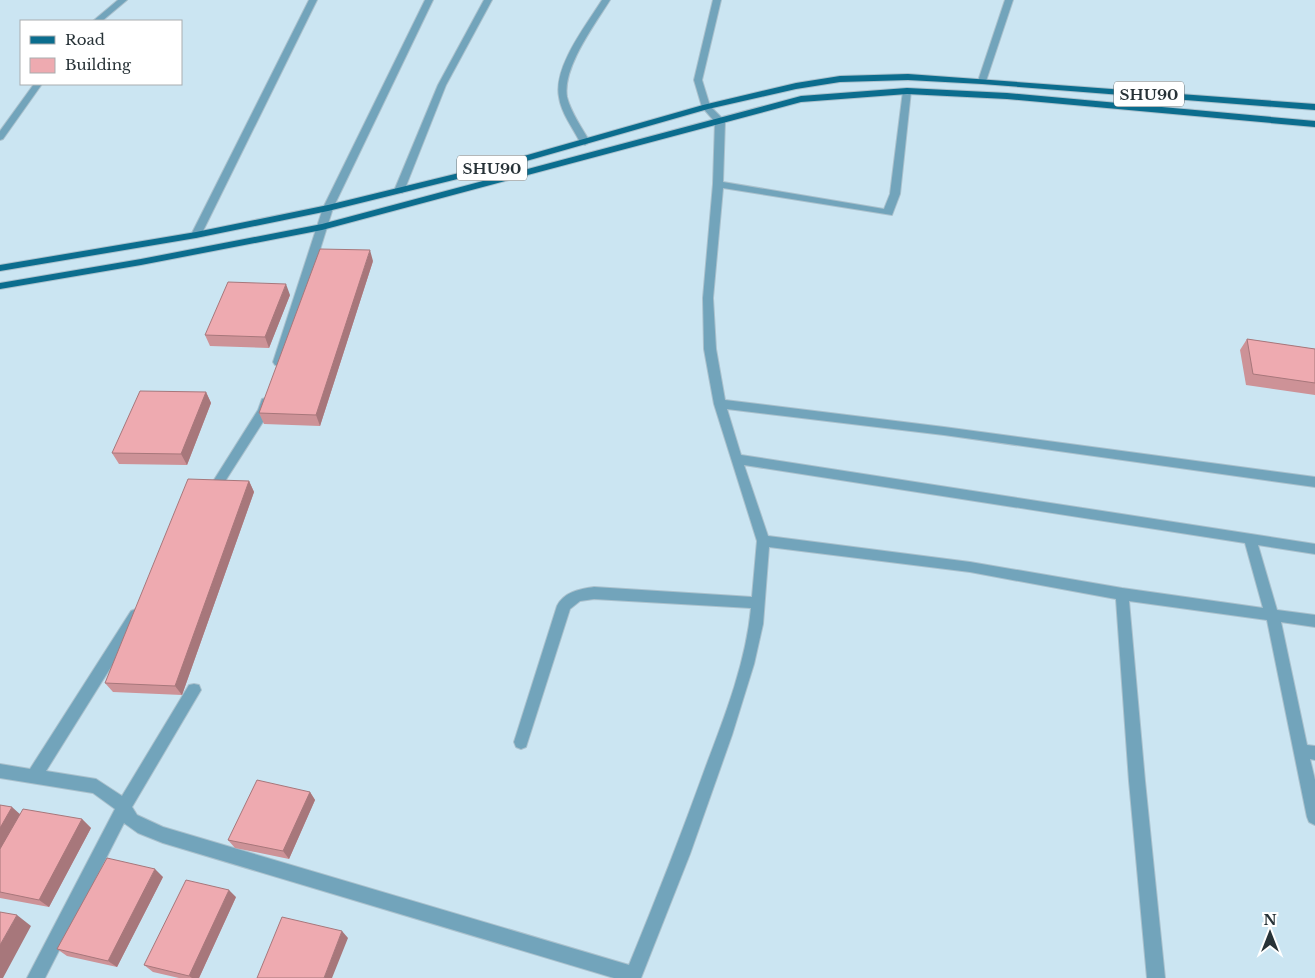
<svg xmlns="http://www.w3.org/2000/svg" width="1315" height="978" font-family="'Libre Baskerville',serif">
  <rect width="100%" height="100%" fill="#cbe5f2"/>
  <g fill="none" stroke-linecap="round" stroke-linejoin="round">
    <defs>
      <path id="minor" d="M118,0H127L102,21H93Z
        M309,0H317L201,235L196,238L192,237L191,235Z
        M425,0H433L333,208L285,362L283,365H275L273,362L323,208Z
        M484,0H492L446,85L404,191L402,193H396L394,191L438,85Z
        M602,0H610C595,24 562,68 567,97C571,113 582,128 590,142L585,145L580,142C573,128 561,113 559,97C553,67 587,24 602,0Z
        M713,0H721L702,80L710,106L725,121L723,182L884,209L890,194L903,91L907,88L911,91L900,194L892,215L723,188L713,298L716,349L725,400L944,427L1315,477V487L944,435L727,409L741,455L1315,544V554L1258,545L1277,610L1315,615V627L1281,622L1307,745L1315,746V760L1310,759L1315,780V825L1309,822L1307,817L1267,620L1129,601L1145,781L1165,978H1147L1129,781L1116,599L970,572L769,547L763,624L754,664L732,735L690,854L641,978H614L163,843L138,833L124,823L45,978H27L115,809L93,793L0,778V764L30,769L131,611L136,609L141,611L143,615L141,619L46,771L96,779L122,796L189,685L194,684L199,685L201,690L132,807L137,815L163,827L629,965C656,899 682,833 706,766C725,716 746,662 751,608L594,599L580,601L570,609L526,747L521,749L516,747L514,742L557,606C564,592 580,589 594,587L752,597L757,541L714,404L704,349L703,298L713,184L715,122L702,107L694,80ZM744,465L1245,543L1263,608L1122,588L970,562L768,536Z
        M1005,0H1013L986,81L979,83L978,81Z
        M34,84H42L3,139L0,140V131Z
        M266,398L272,402L268,414L215,497H207L205,494L207,491L258,410L262,399Z"/>
      <path id="major" d="M908,74L1315,104V110L982,84L908,80L840,82L796,89L708,109L502,168L328,211L196,238L0,271V265L196,232L328,205L496,164L703,105L796,83L840,76Z
        M907,88L1007,93L1315,121V127L1007,99L907,94L801,102L322,230L141,265L0,289V283L141,259L322,224L801,96Z"/>
    </defs>
    <use href="#minor" stroke="#aac1cd" stroke-width="2"/>
    <use href="#major" stroke="#aac1cd" stroke-width="2"/>
    <use href="#minor" fill="#72a4bb" fill-rule="evenodd"/>
    <use href="#major" fill="#0b6d8e" fill-rule="evenodd"/>
  </g>
  <path fill="#cd9297" d="M373,261L320,426L264,424L259,413Z
    M290,295L269,348L210,346L205,335Z
    M1247,339L1315,349V395L1246,385L1240,350Z
    M206,392L211,403L187,465L119,464L112,453Z
    M249,481L254,492L182,695L113,692L105,683Z
    M310,792L315,800L289,859L235,848L228,840Z
    M0,805L20,814L82,819L91,828L49,907L0,898Z
    M163,877L117,967L67,956L57,949Z
    M236,897L199,978H179L153,972L144,965Z"/>
  <path fill="#a7777b" d="M370,250L373,261L320,426L316,415Z
    M286,284L290,295L269,348L265,337Z
    M206,392L211,403L187,465L181,454Z
    M249,481L254,492L182,695L175,686Z
    M310,792L315,800L289,859L283,851Z
    M12,807L22,816L0,854V828Z
    M82,819L91,828L49,907L39,900Z
    M155,869L163,877L117,967L108,961Z
    M229,890L236,897L199,978H192L189,976Z
    M17,915L31,926L3,978H0V945Z
    M342,931L348,938L332,978H324Z"/>
  <path fill="#eeaab0" stroke="#a7777b" d="M320,249L370,250L316,415L259,413Z
    M228,282L286,284L265,337L205,335Z
    M1247,339L1315,349V383L1253,374Z
    M140,391L206,392L181,454L112,453Z
    M188,479L249,481L175,686L105,683Z
    M257,780L310,792L283,851L228,840Z
    M0,805L12,807L0,828Z
    M23,809L82,819L39,900L0,892V849Z
    M107,858L155,869L108,961L57,949Z
    M186,880L229,890L189,976L144,965Z
    M0,912L17,915L0,945Z
    M282,917L342,931L324,978H257Z"/>
  <g text-anchor="middle" dominant-baseline="central" stroke-width="4.5" stroke-linejoin="round" paint-order="stroke">
    <g fill="#fff" stroke="#687073" stroke-width="1">
      <rect x="1114" y="81.5" width="70" height="25" rx="4"/>
      <rect x="457" y="155.5" width="70" height="25" rx="4"/>
    </g>
    <g font-size="15" font-weight="bold" fill="#273237">
      <text x="1149" y="94">SHU90</text>
      <text x="492" y="168">SHU90</text>
    </g>
  </g>
  <rect x="20" y="20" width="162" height="65" fill="#ffffff" stroke="#a9adaf"/>
  <rect x="30" y="36" width="25" height="8" fill="#0b6d8e" stroke="#a9adaf"/>
  <text x="65" y="45" font-size="15" fill="#273237">Road</text>
  <rect x="30" y="58" width="25" height="15" fill="#eeaab0" stroke="#a9adaf"/>
  <text x="65" y="70" font-size="15" fill="#273237">Building</text>
  <g transform="translate(1270 933)" stroke="#ffffff" stroke-width="4" paint-order="stroke">
  <path d="M0-4L9 19L0 12L-9 19Z" fill="#273237"/>
  <text y="-8" font-size="14" font-weight="bold" text-anchor="middle" fill="#273237">N</text>
  </g>
</svg>
